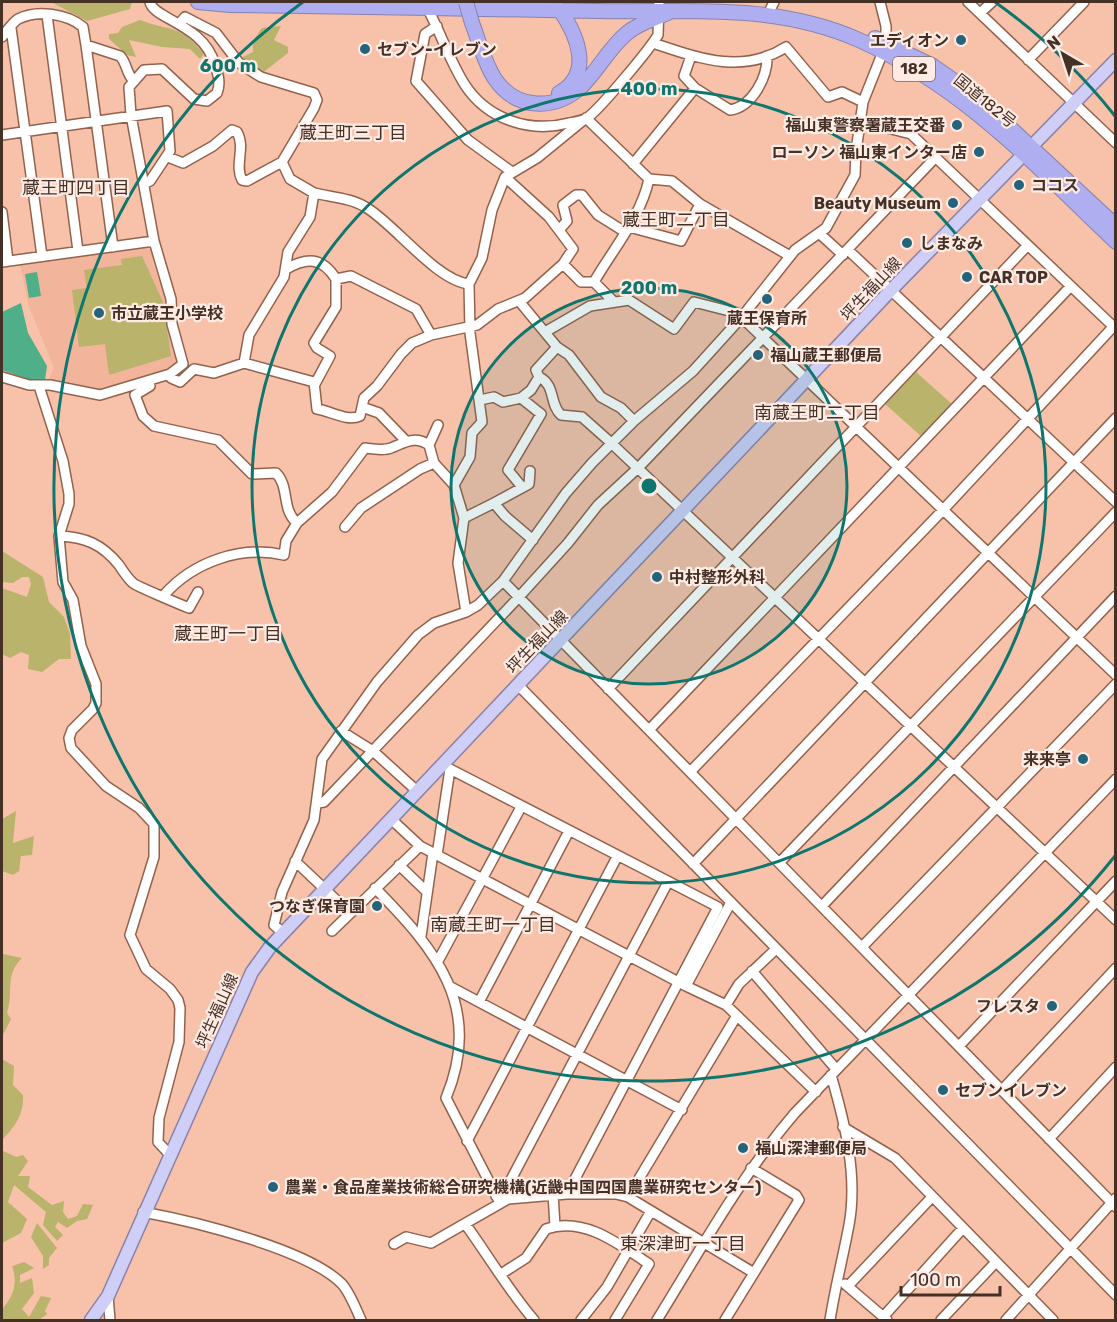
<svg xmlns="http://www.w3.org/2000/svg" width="1117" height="1322" font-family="Rubik,'Noto Sans JP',sans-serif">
  <rect width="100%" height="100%" fill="#f8c1a9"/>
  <path fill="#f2b49a" d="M145,247L152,251L153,264L167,302V323L178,363L174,368L102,392L48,381L54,368L28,304L20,263Z"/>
  <path fill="#b9b36b" d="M51,2H132L130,9L87,21Z
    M140,20C172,32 180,24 204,54L200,59L190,49L162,47L129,40L136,57L127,55L109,39V34L118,33L122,27Z
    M281,26L274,40L288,47V53L261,74L246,66L241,58L253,52V41L262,28Z
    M142,256L163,302L171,356L109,375L105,344L79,347L72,290L87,288L84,270L122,265L121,259Z
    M916,372L953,405L921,436L885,404Z
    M2,551L43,577L49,602L64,617L70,634L71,659H59L42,672L28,669L29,655L21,652L10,658L2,654V588L27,597L31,584L29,577H22L13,583L2,582Z
    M16,811L13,843L34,836L32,855L21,856L19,871L13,875L2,871V819Z
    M2,951L3,954L22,958C4,976 14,991 7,1013L11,1019L2,1037Z
    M2,1059L14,1066L13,1085L23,1095C24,1115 15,1126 2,1140L3,1151L16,1157L23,1155L28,1161L18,1176H30L28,1187L52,1205L64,1201L63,1212L68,1219L77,1216L83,1204L93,1205L87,1219L77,1221L67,1228L58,1222L55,1227L63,1235L57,1241L43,1225L46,1212L14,1185L8,1202L27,1219L21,1233L2,1243Z
    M37,1223L57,1248L49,1258V1265L43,1269V1256L31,1237Z
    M24,1262L34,1268L20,1275V1283L32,1278L34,1293L22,1309L29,1317L41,1296L51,1298L45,1311L47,1314L39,1320H2V1309C14,1296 18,1283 12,1266Z"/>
  <path fill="#4faf88" d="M37,272L41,296L29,298L25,274Z
    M21,303L28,333L47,366L45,380L35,382L2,370V312Z"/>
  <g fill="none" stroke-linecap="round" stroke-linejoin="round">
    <defs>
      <path id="minor" d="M968,2L1116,143
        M425,4C440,30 449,60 465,85C488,120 530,133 569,123C575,122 582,121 587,118C600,109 649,50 658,35L659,2
        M771,8L774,2
        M980,13L992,2
        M47,15L78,251
        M180,23L185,17L216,33L239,63L261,77L314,93L317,100L314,108L282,162L290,179L314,193
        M437,26L425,34L416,81L468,140L512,172
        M11,28L42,256
        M2,37C7,31 12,23 18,19C37,9 68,14 83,27L86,45L120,56C127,63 126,73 133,80
        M653,43C698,58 742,75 786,47L828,97L842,92L863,102
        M86,45L113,247
        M691,56L684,76L695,88L730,110C752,107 768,77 767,56
        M1028,60L1084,2
        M860,121L911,134L1116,329
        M2,135L167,111L170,151L150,181L144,184
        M168,157L183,163L213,146L232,130L237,132C246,148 234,165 242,180L247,181L282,162
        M633,164L695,88
        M2,212L8,261
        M629,227L681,241L700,204
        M559,230L567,221L563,205L576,195H582L598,215L625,232
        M820,234L843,255
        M848,250L1116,502
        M2,262L154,241
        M563,264L581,282H594
        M286,269C307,257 322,257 336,279L351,276L416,309L431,335
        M519,301L557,347L569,355L601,397L621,408L634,421
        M614,302L594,282C613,249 641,217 649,179
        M545,332L590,306L629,300L674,329L694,302L737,313L1116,675
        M244,363L314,382L317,409C331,411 347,422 360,416L364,398L377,386L401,354L412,343L431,335L477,325L498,309L525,298L563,264L573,249L549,217L505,177
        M170,374L171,378L180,382L194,369L214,373L244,363L249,335L284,277L288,252L310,217L314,193C331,197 352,198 367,208C395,225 437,281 469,284L482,258L492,210L505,177L537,158L586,118L649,179L672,181L700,204L790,256
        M2,377L29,385H50L100,395L170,374L183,364L172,324L171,299L154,241L131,115L129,87L144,70L162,69L194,99L207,101L217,93C221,83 218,74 215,65C204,24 153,19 150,2
        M539,377C556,385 549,404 561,415L582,417L609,441L1116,920
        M315,384L330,356L317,348L314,343L336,307V279
        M39,386L63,461L69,494V504L59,536L63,582L73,600L81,646L96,684V703L93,709L72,730L69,738L71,748L106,786L139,808L154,824V857L130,935L146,969L170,989L178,1000L180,1008L179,1042L159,1118L158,1142L171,1156
        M150,386L135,395L143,416L154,426L218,440L252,474L276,473C290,487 281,509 297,523L286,541L284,555C241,545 193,562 164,595
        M521,398L531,390L539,377L536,370L557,347
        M480,400L494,397L503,402L521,398L541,414L508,470L522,487
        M362,407L379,413L406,441
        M438,425L429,445L434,463L454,485L464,518L458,563L466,612
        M454,485L470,457L472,433L482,422L470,333L469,284
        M494,503L529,484L530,471
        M464,518L494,503L505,516L533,540
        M297,523L332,492L365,448C373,449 384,451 391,448C404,443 415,435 429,445
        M345,527L361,508L420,469L434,463
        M59,536C85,537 102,544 119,565C123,571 128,579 133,583C136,586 184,606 189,608L198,592
        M503,581L1116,1207
        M518,685L1116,1295
        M608,689L1027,246
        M649,730L1070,287
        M341,731L373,751L417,791
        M690,772L943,510L1113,327
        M318,803L324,802L518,598L568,543L598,505L638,468L935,158
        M420,846L686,986
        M437,855L450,769L718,907L567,1194
        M295,861L350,913
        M780,862L1116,512
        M693,864L1116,418
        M399,865L427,892
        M375,888C436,950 484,1007 446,1098L498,1199
        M731,902L686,986L726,1005L816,1092
        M822,906L1116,596
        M332,931L420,846L391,819
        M282,932L274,925L282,892L314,820L322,759L377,682L418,635L434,623L466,612L478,605L503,581L566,493L592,463L634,421L693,371L741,318L795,250L826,228L855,175L856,151L863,102L886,44V26L880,2
        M421,936L433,853
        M862,947L1116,684
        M438,961L521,807
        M752,971L836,1069
        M449,986L682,1110
        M479,1002L569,831
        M726,1005L739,984L776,949
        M959,1046L1116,881
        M1002,1090L1116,968
        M843,1127L895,1158L1053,1320
        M1049,1139L1116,1067
        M467,1141L617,857
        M553,1194L555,1226
        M496,1196L505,1191L668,882
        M628,1197L736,1017
        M143,1212C192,1221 308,1249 342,1284C350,1293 356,1309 361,1320
        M466,1225C489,1257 509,1291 534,1320
        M394,1244L406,1237L431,1243L508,1199L567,1194H616L628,1197L754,1273
        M501,1274L526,1258L546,1229C584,1216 619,1244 649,1264L615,1320
        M845,1284L887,1320
        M848,1286L932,1197
        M108,1296L110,1320
        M883,1317L963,1228
        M581,1320L607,1287L651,1211
        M657,1320C701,1249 740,1177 795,1113L1116,779
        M725,1320L799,1200L796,1195L751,1168
        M830,1320C835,1288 843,1257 849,1225C858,1176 845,1123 831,1075
        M941,1320L996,1262
        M1006,1320L1116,1198"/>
      <path id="major" d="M91,1320L108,1296L252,972L270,947L892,289L1116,60"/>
      <path id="highway" d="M198,2L230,5C352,7 475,8 597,11C687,13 773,2 859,40C964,87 1034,164 1116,242
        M472,23C479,41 484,62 495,79C516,110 555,111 582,86C598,70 609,48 627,33C639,23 654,19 668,13
        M875,38L933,66L977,97L1116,226
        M559,93C594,74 577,35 560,10"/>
    </defs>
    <use href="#minor" stroke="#93624d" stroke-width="12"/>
    <use href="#major" stroke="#8982aa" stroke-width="15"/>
    <use href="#highway" stroke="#8982aa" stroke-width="16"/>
    <use href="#minor" stroke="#fff" stroke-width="9"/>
    <use href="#major" stroke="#cecef7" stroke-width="12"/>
    <use href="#highway" stroke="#aeaef1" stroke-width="14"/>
    <defs>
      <path id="highway-bridge" d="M466,2L472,23"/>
    </defs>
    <use href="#highway-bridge" stroke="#8982aa" stroke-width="16" stroke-linecap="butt"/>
    <use href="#highway-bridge" stroke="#aeaef1" stroke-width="14"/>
  </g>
  <circle cx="649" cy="486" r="198" fill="#0f766e" fill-opacity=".12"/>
  <g fill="none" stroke="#0f766e" stroke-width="3">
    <circle cx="649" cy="486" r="198"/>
    <circle cx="649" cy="486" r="397"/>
    <path d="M1115 856A595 595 0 1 1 303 2M995 2A595 595 0 0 1 1115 116"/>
  </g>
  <g fill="#246379" stroke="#fdebe4" stroke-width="2">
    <circle cx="961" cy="40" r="6"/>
    <circle cx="365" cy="49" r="6"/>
    <circle cx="957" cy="125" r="6"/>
    <circle cx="979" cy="152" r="6"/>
    <circle cx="1019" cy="185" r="6"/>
    <circle cx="953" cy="203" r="6"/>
    <circle cx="907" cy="243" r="6"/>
    <circle cx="967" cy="277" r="6"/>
    <circle cx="767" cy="299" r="6"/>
    <circle cx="99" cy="313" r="6"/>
    <circle cx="758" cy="355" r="6"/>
    <circle cx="657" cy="577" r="6"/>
    <circle cx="1083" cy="759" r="6"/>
    <circle cx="377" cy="906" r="6"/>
    <circle cx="1052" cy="1006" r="6"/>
    <circle cx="943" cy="1090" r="6"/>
    <circle cx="743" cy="1148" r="6"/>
    <circle cx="273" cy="1187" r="6"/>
  </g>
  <g text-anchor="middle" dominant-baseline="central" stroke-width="4.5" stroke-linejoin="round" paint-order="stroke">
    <rect fill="#fdebe4" stroke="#7c685f" stroke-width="1.5" x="893" y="57" width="42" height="24" rx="4.5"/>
    <g font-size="15" font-weight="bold" fill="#453026">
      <text x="914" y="69">182</text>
    </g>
    <g font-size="16" font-weight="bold" fill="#453026" stroke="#fdebe4" text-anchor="start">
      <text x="949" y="40" text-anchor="end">エディオン</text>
      <text x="377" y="49">セブン-イレブン</text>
      <text x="945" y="125" text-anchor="end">福山東警察署蔵王交番</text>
      <text x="967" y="152" text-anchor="end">ローソン 福山東インター店</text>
      <text x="1031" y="185">ココス</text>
      <text x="941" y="203" text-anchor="end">Beauty Museum</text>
      <text x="919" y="243">しまなみ</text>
      <text x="979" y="277">CAR TOP</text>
      <text x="111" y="313">市立蔵王小学校</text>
      <text x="767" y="318" text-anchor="middle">蔵王保育所</text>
      <text x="770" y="355">福山蔵王郵便局</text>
      <text x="669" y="577">中村整形外科</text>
      <text x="1071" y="759" text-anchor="end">来来亭</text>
      <text x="365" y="906" text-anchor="end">つなぎ保育園</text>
      <text x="1040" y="1006" text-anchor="end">フレスタ</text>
      <text x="955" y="1090">セブンイレブン</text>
      <text x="755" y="1148">福山深津郵便局</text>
      <text x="285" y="1187">農業・食品産業技術総合研究機構(近畿中国四国農業研究センター)</text>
    </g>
    <g font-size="16" fill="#453026" stroke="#fdebe4">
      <text transform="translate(985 101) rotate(39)">国道182号</text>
      <text transform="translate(871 289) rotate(-47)">坪生福山線</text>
      <text transform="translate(537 642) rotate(-46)">坪生福山線</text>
      <text transform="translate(217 1011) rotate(-66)">坪生福山線</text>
    </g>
    <g font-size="18" fill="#453026" stroke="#fdebe4">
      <text x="353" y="133">蔵王町三丁目</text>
      <text x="76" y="188">蔵王町四丁目</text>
      <text x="676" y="220">蔵王町二丁目</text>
      <text x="817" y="413">南蔵王町二丁目</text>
      <text x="228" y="634">蔵王町一丁目</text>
      <text x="493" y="925">南蔵王町一丁目</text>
      <text x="683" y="1244">東深津町一丁目</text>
    </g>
  </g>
  <circle cx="649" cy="486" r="9" fill="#0f766e" stroke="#fdebe4" stroke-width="3"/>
  <g font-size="18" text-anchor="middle" font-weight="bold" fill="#0f766e" stroke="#fdebe4" stroke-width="4.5" stroke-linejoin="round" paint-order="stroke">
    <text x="228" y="72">600 m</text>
    <text x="649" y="95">400 m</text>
    <text x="649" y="294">200 m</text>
  </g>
  <rect width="1117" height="1322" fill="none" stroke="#453026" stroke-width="6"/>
  <g transform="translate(1063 54) rotate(321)" stroke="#fdebe4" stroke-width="4.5" paint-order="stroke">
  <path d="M0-4.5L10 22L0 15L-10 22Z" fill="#453026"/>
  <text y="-9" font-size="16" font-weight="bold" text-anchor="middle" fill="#453026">N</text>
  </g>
  <path d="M901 1286v9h99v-9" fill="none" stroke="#453026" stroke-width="3"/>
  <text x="910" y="1286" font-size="18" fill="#453026" stroke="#fdebe4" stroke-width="4.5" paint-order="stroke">100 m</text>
</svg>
